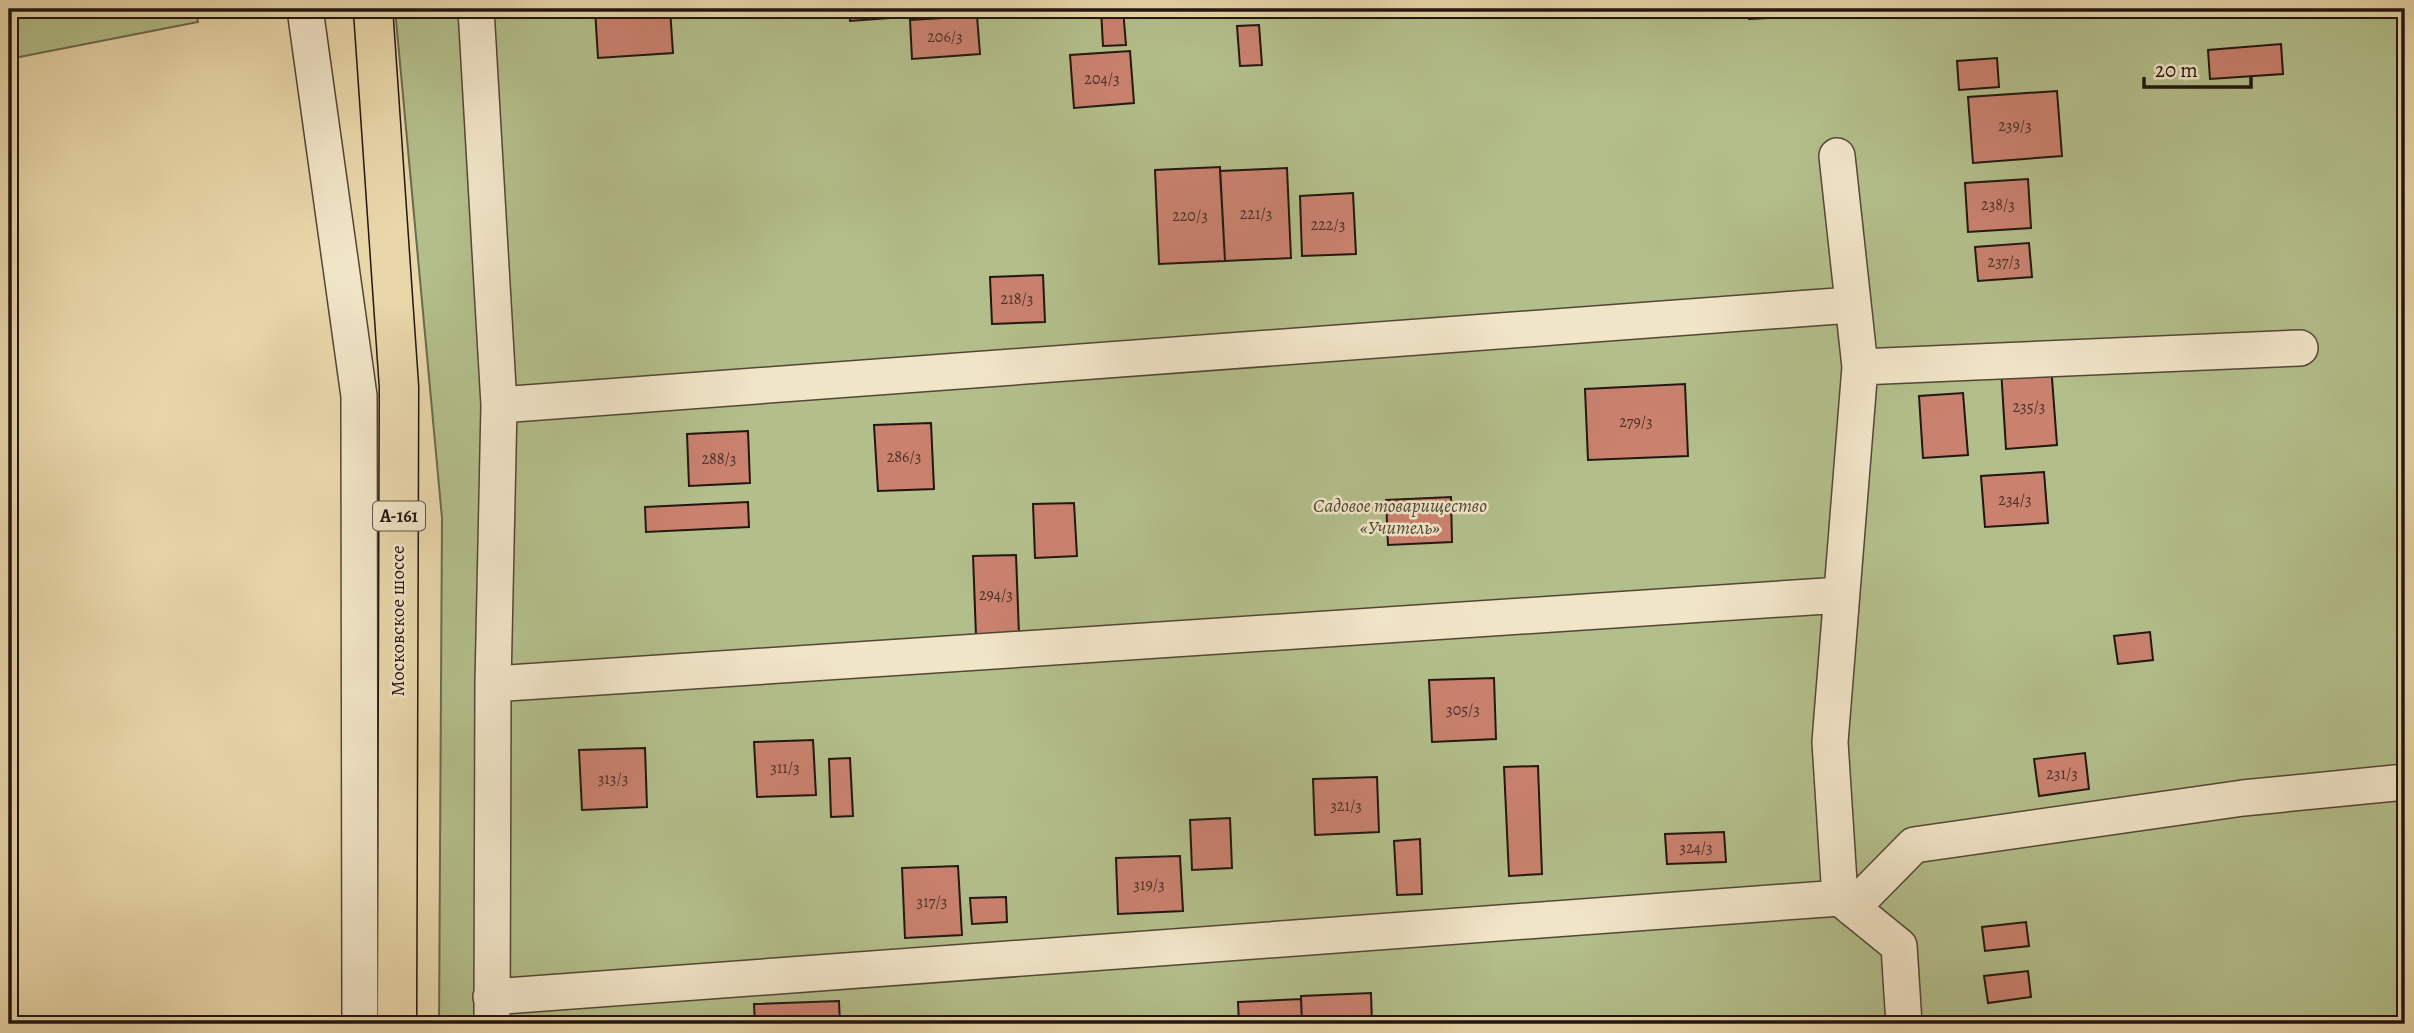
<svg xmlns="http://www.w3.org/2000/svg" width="2414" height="1033" font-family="Alegreya,serif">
  <rect width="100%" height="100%" fill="#e9d7aa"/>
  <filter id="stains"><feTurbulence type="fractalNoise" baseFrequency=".00286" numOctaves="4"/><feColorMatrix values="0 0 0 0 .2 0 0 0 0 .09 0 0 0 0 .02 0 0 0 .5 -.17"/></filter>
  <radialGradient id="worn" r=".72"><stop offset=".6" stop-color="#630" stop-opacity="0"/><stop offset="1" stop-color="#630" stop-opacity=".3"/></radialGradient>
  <path fill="#b3bf8b" stroke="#6a6a4e" stroke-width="2" d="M9,9H196L198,22L9,59Z
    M395,9H2405V1024H439L442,518Z"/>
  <path fill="#ca826f" stroke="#211610" stroke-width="2" d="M595,9H670L673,53L598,58Z
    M849,9H903V17L850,21Z
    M1101,9H1123L1126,45L1103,46Z
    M1748,9H1810L1811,16L1749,19Z
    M977,16L980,54L912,59L910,20Z
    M1259,25L1262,65L1240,66L1237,26Z
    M2281,44L2283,74L2210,79L2208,50Z
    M1130,51L1134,103L1074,108L1070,55Z
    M1997,58L1999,87L1959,90L1957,61Z
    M2057,91L2062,156L1973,163L1968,97Z
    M1220,167L1225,261L1159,264L1155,170Z
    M1287,168L1291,258L1225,261L1220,171Z
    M2028,179L2031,228L1968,232L1965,183Z
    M1353,193L1356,254L1302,256L1300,196Z
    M2029,243L2032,277L1978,281L1975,247Z
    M1043,275L1045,322L992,324L990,277Z
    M2051,365L2057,445L2006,449L2001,369Z
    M1685,384L1688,456L1588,460L1585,389Z
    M1963,393L1968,455L1923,458L1919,396Z
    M931,423L934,489L878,491L874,425Z
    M748,431L750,483L689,486L687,434Z
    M2044,472L2048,523L1985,527L1981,476Z
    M1451,497L1452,542L1388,545L1386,500Z
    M748,502L749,527L646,532L645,507Z
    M1074,503L1077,556L1035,558L1033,504Z
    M1016,555L1019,634L976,636L973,556Z
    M2150,632L2153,660L2118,664L2114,636Z
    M1494,678L1496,739L1432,742L1429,680Z
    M813,740L816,795L757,797L754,742Z
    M645,748L647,807L582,810L579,750Z
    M2085,753L2089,789L2039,796L2034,759Z
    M850,758L853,816L831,817L829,759Z
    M1538,766L1542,874L1509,876L1504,767Z
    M1377,777L1379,832L1315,835L1313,779Z
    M1230,818L1232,868L1192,870L1190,820Z
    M1724,832L1726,862L1667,864L1665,834Z
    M1420,839L1422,894L1397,895L1394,841Z
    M1180,856L1183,911L1118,914L1116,858Z
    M958,866L962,935L905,938L902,868Z
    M1006,897L1007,922L972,924L970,898Z
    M2026,922L2029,946L1985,951L1982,927Z
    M2028,971L2031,997L1988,1003L1984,976Z
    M1371,993L1372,1024H1302L1301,996Z
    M1301,999L1302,1024H1239L1238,1002Z
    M839,1001L840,1024H755L754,1004Z"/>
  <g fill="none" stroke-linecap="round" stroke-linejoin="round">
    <defs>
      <path id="minor" d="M305,9L359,396L360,1024
        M476,9L499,405L493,684L492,1024
        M1837,156L1860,367
        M499,405L1851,305
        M493,684L1841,595
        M1840,898L1899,946L1904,1024
        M1852,908L1914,845L2243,798L2405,782
        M491,997L1840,898L1830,742L1860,367L2300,348"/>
      <path id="highway" d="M373,9L399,387L397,1024"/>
    </defs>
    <use href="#minor" stroke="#534636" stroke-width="38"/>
    <use href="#highway" stroke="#211610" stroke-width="41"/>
    <use href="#minor" stroke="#f1e5c8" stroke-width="35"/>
    <use href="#highway" stroke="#e9d7aa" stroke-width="38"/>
  </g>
  <g text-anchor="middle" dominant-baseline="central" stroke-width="5" stroke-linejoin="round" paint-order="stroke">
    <g font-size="16" fill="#4b3128">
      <text x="945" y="37">206/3</text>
      <text x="1102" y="79">204/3</text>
      <text x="2015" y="126">239/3</text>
      <text x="1998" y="205">238/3</text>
      <text x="1256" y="214">221/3</text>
      <text x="1190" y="216">220/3</text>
      <text x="1328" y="225">222/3</text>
      <text x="2004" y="262">237/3</text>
      <text x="1017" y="299">218/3</text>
      <text x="2029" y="407">235/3</text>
      <text x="1636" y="422">279/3</text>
      <text x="904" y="457">286/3</text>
      <text x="719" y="459">288/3</text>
      <text x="2015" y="500">234/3</text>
      <text x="996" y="595">294/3</text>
      <text x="1463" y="710">305/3</text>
      <text x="785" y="768">311/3</text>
      <text x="2062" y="774">231/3</text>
      <text x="613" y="779">313/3</text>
      <text x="1346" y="806">321/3</text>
      <text x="1696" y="848">324/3</text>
      <text x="1149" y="885">319/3</text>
      <text x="932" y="902">317/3</text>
    </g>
    <rect fill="#f1e5c8" stroke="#5f5447" stroke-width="2" x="373" y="501.5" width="52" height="29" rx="5"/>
    <g font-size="18" font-weight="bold" fill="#211610">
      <text x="399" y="516">А-161</text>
    </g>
    <g font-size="19" font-style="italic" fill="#4d4935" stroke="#f1e5c8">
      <text x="1400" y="506">Садовое товарищество<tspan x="1400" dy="22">«Учитель»</tspan></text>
    </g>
    <g font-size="19" fill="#211610" stroke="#f1e5c8">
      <text transform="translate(398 621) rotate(-90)">Московское шоссе</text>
    </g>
  </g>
  <rect width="2414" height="1033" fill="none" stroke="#e9d7aa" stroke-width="35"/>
  <rect x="10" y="10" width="2393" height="1012" fill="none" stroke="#211610" stroke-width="3.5"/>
  <rect x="18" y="18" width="2379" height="998" fill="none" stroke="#211610" stroke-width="2"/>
  <path d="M2144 77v10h107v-10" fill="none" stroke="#211610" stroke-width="3.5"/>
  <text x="2155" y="77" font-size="21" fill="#211610" stroke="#f1e5c8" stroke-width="5" paint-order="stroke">20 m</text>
  <rect width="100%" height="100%" filter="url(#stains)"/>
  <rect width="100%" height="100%" fill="url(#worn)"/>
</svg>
